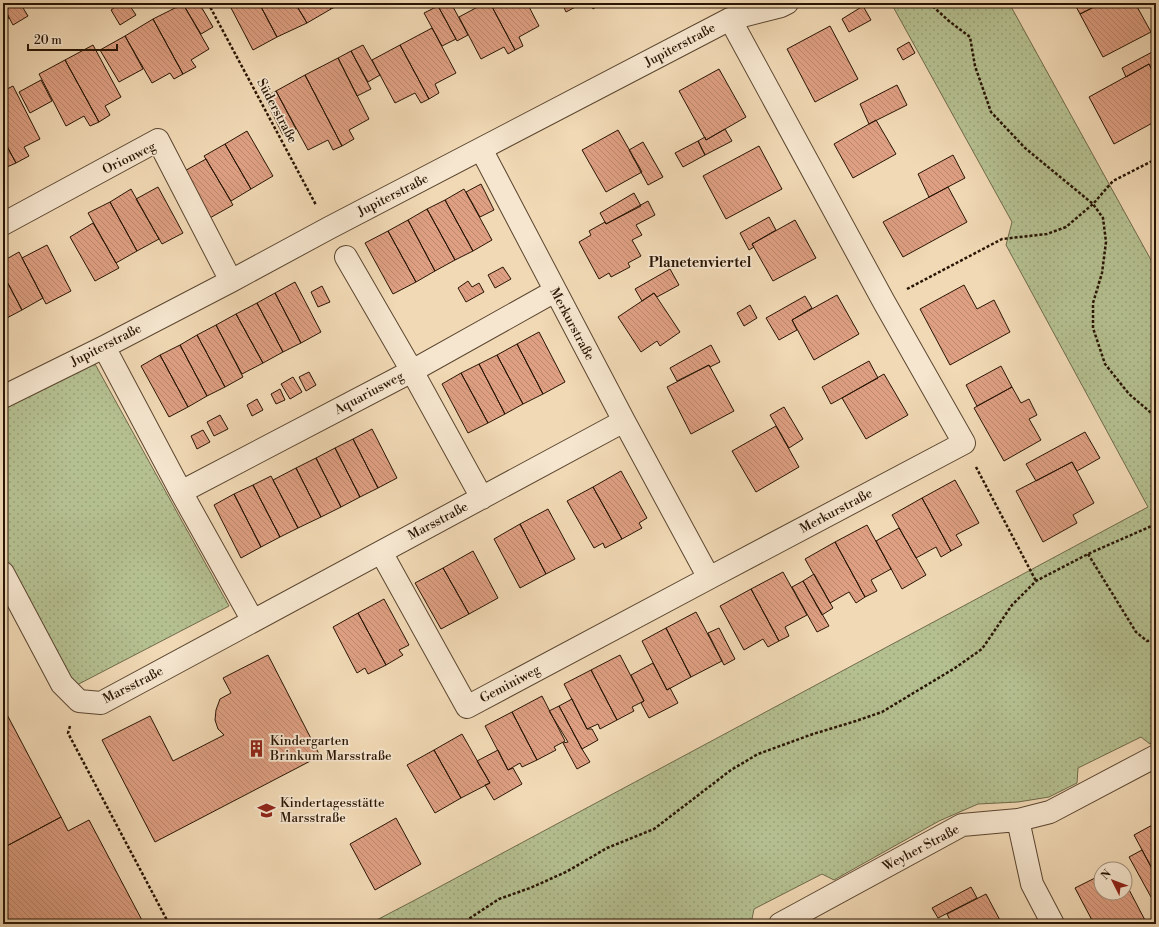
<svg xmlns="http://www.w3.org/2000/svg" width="1159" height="927" font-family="'Libre Bodoni',serif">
  <defs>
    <pattern id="grass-dots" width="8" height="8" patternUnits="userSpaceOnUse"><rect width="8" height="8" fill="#b5c091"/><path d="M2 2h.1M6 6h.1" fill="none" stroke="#9ca47b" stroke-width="1.8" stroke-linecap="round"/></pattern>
    <pattern id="building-back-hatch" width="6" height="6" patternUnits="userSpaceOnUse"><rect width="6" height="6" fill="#de9f82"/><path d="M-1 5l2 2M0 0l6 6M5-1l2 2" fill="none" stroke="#be886f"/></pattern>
  </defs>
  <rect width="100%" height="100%" fill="#f1d9b5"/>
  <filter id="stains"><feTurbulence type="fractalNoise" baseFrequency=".005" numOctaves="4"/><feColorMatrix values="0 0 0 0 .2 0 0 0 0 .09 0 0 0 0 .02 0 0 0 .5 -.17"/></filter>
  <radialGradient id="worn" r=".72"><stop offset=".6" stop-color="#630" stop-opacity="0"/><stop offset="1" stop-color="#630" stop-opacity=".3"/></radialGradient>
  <path fill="url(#grass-dots)" stroke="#6f6a4a" d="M891,3H1009L1156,269V741L1150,744L1141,737L1078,768L1077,783L1049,797L1018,802L978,804L939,821L834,880L822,874L754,909L751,924H369L415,900L1148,507L1006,245L1012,222Z
    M95,364L229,606L73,687L9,568L3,560V409Z"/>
  <path fill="url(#building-back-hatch)" stroke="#291504" d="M6,3H20L28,16L13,25L3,6V5Z
    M121,3H128L136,15L120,25L111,10Z
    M184,3H199L213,27L201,34L183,4Z
    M241,3H259L277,37L253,50L231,8Z
    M259,3H295L307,23L277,37Z
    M295,3H327L331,9L307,23Z
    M327,3H343L331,9Z
    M443,3H451L468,35L457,41L438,6Z
    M485,3H490L515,50L508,54L504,47L481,59L459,17Z
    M490,3H527L539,26L519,37L523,46L515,50Z
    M562,3H583L566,12Z
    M590,3H600L601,4L593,9Z
    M1074,3H1102L1080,14Z
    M1102,3H1135L1151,32L1103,57L1080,14Z
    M183,4L209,49L191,60L196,67L183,74L153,19Z
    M3,6L9,18L3,21Z
    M438,6L456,39L442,46L424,13Z
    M863,6L871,20L849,32L842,19Z
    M153,19L183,74L174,79L170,73L152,83L125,36Z
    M830,26L858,79L815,102L787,49Z
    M432,28L456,73L435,84L439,93L429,99L400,45Z
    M125,36L143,69L119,82L100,50Z
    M909,42L915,53L903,60L897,49Z
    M93,45L121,97L105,106L110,115L99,122L65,60Z
    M363,45L380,75L368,82L351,51Z
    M400,45L429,99L421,103L415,93L395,103L372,60Z
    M1156,50V78L1149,64L1126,77L1122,68Z
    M351,51L371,89L357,96L338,58Z
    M338,58L369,119L349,130L354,139L342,146L305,75Z
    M65,60L99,122L90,126L84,116L66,126L39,74Z
    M1149,64L1156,78V121L1114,144L1089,97Z
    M719,69L746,117L706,140L679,91Z
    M305,75L342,146L333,150L328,140L308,150L276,91Z
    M41,80L52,101L30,113L19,92Z
    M897,85L907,105L869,124L860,104Z
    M13,86L40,139L24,147L29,156L16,163L3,139V91Z
    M276,91L296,129L283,135L264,97Z
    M876,120L896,154L853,178L834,144Z
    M725,129L732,141L705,155L698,141L705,137L706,140Z
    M618,130L642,172L606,192L582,150Z
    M247,131L273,176L251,189L225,144Z
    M3,139L16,163L7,167L3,161Z
    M698,141L705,155L683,167L675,153Z
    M643,142L663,177L648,185L629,150Z
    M225,144L251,189L231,201L204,156Z
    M759,146L782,189L726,219L703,176Z
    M953,155L965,178L929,197L918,174Z
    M206,159L233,205L208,219L181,173Z
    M481,184L494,210L480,217L466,192Z
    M158,187L183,233L162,244L136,199Z
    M948,187L967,222L903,257L883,222Z
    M131,189L159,239L137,251L110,202Z
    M464,189L492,240L473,251L445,200Z
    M634,193L641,206L606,224L600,213Z
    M445,200L473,251L455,260L427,209Z
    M648,201L655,215L636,225L642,235L632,240L641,256L628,263L630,267L611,277L609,273L599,279L579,242L591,235L589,231L605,222L606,224Z
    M110,202L137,251L116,263L88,213Z
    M427,209L455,260L435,271L408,220Z
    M769,217L776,230L752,244L754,247L749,250L740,233Z
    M408,220L435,271L416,282L388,231Z
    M795,220L816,258L773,281L752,244Z
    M93,223L119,268L95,281L70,237Z
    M388,231L416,282L393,294L365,243Z
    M47,245L71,291L46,304L22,258Z
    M19,252L43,298L22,310L3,274V261Z
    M503,267L511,279L495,288L488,275Z
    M670,269L679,285L657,297L654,293L642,301L635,289Z
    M3,274L22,310L3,320Z
    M468,281L472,287L479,283L484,292L466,302L458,288Z
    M295,282L321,332L301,343L275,293Z
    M964,285L977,309L994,300L1010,332L950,365L920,309Z
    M322,286L330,302L318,307L311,292Z
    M275,293L301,343L283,352L257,303Z
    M654,293L680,332L660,346L657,341L641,352L618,317Z
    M837,295L859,334L814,360L792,320Z
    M805,296L812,308L792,320L797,330L779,340L766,318Z
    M257,303L283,352L263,363L236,314Z
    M750,305L757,318L744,326L737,313Z
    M236,314L263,363L242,374L216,325Z
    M216,325L243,377L225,387L197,335Z
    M539,332L565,382L543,394L517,344Z
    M197,335L225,387L207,396L180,345Z
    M517,344L543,394L523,404L497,355Z
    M180,345L207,396L188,407L160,355Z
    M711,345L720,362L710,367L709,365L677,381L670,368Z
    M160,355L188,407L169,417L141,366Z
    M497,355L523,404L505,414L479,364Z
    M869,361L878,378L831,404L822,387Z
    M479,364L505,414L488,423L461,373Z
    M709,365L734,411L691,434L667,387Z
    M1001,366L1012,387L977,406L966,385Z
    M309,372L316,385L306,391L299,377Z
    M461,373L488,423L468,433L442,384Z
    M884,374L908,415L866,439L842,398Z
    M293,377L302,392L290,399L281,384Z
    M1012,387L1021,403L1029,399L1037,415L1029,419L1041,440L1004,461L974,408Z
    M280,389L285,400L276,404L271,394Z
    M257,399L263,410L252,416L247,405Z
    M784,407L803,439L789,448L770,415Z
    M220,415L228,429L214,436L207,422Z
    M776,426L799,467L756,492L732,451Z
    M372,429L397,478L378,488L353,439Z
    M203,430L210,442L197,449L191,436Z
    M1085,432L1100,458L1077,471L1072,462L1036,481L1026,464Z
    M353,439L378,488L360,497L335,448Z
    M335,448L360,497L341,507L316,458Z
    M316,458L341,507L321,517L296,468Z
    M1072,462L1094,503L1073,515L1077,523L1043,542L1016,491Z
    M296,468L321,517L298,528L273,480Z
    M621,471L647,518L639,523L642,528L622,539L593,487Z
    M271,476L298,528L280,537L253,485Z
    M955,480L979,523L956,535L962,545L951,551L922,498Z
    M253,485L280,537L261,547L234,494Z
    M593,487L622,539L605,548L603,543L594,548L567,501Z
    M234,494L261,547L241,558L214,505Z
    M922,498L951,551L941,557L936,547L916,558L892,515Z
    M548,509L575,559L546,574L520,524Z
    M520,524L546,574L520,588L494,539Z
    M867,525L891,569L871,580L877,591L865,597L835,542Z
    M899,528L926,575L902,589L876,541Z
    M835,542L865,597L856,603L849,592L830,603L805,559Z
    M473,551L498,598L469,614L443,568Z
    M443,568L469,614L441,629L415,583Z
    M783,572L807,615L785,627L789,636L779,641L751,589Z
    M814,574L833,608L822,615L803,581Z
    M803,581L829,626L817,632L792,587Z
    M751,589L779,641L768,647L763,639L744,650L720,606Z
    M384,599L409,645L399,650L403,655L386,665L358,613Z
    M696,612L722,661L691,677L666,628Z
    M358,613L386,665L368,674L365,668L357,673L333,627Z
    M666,628L691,677L667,690L642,641Z
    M719,628L735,659L724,665L708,633Z
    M268,655L320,756L155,842L102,740L150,716L173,761L224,735L218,729L215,720L216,710L220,699L231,693L223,678Z
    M620,655L644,701L632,707L634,711L617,720L591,670Z
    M653,663L667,690L670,688L678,703L649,718L641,703L644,701L631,675Z
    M591,670L617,720L600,729L598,724L587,729L564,684Z
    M542,696L565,741L554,747L556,750L537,760L512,712Z
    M572,699L587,729H592L598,740L582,749L559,706Z
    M559,706L582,749L590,762L577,769L563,743L568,742L549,711Z
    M3,707L61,817L3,848Z
    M512,712L537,760L522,767L520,763L508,770L485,726Z
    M462,734L490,783L461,798L434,750Z
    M434,750L461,798L435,813L407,765Z
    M498,750L508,770L513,768L522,784L494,800L485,785L490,783L477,761Z
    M61,817L68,831L89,820L144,924H3V848Z
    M396,818L421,864L375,890L350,844Z
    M1156,823V876L1134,835Z
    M1142,850L1156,876V894L1151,897L1129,857Z
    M1101,875V893H1125V882L1147,924H1094L1075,888Z
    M971,887L977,898L938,918L932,908Z
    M986,894L1002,924H952L947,914Z"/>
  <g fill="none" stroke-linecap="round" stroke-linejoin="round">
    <defs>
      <path id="street" d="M481,149L624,421L709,578L964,443L884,302L730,19
        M3,224L158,140L231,281
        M346,257L412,371L482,498
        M104,347L181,492L253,621
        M3,397L104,347L231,281L329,228L730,19L781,6L787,3
        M181,492L412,371L555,291
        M381,552L467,707L709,578
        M3,573L62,684L79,701L101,703L624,421
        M1018,820L1032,884L1053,924
        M780,924L962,825L1018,820L1050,812L1156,756"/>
    </defs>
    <use href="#street" stroke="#5b4630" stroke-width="24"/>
    <path stroke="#291504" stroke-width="2.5" stroke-dasharray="3 2" stroke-linecap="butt" d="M208,3L316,205
      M929,3L949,21L970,37L975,66L991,112L1025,148L1093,204L1103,218L1106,242L1102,273L1093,303V328L1105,364L1129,394L1156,417
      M907,289L1002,239L1047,234L1066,227L1093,204L1113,181L1156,159
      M976,467L1036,581
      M1088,554L1136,632L1147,641L1156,640
      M70,726L68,733L169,924
      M461,924L499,899L530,888L566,872L607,848L654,829L731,770L758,754L813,734L856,721L882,712L955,668L982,649L1012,605L1036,581L1088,554L1156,524"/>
    <use href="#street" stroke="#f6e6cf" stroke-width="22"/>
  </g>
  <defs>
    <symbol id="building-bare" viewBox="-9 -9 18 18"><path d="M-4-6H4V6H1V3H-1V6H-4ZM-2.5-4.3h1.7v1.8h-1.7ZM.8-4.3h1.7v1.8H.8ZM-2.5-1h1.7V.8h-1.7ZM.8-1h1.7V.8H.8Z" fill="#8f2418" stroke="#f6e6cf" stroke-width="2.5" paint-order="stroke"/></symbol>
    <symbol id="school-bare" viewBox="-9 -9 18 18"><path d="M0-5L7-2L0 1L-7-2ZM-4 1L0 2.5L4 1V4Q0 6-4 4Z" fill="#8f2418" stroke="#f6e6cf" stroke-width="2.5" paint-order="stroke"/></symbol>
  </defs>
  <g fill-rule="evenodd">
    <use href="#building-bare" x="244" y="736" width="25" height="25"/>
    <use href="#school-bare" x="254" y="798" width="25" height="25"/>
  </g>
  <g text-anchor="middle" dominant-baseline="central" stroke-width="3.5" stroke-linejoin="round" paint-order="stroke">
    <g font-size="13" fill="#291504" stroke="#f6e6cf">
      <text transform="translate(680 45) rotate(-28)">Jupiterstraße</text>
      <text transform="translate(277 111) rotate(62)">Süderstraße</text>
      <text transform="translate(129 158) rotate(-26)">Orionweg</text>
      <text transform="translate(393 195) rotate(-27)">Jupiterstraße</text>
      <text transform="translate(572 324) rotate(62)">Merkurstraße</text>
      <text transform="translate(106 345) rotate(-27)">Jupiterstraße</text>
      <text transform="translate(369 393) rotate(-28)">Aquariusweg</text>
      <text transform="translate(836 511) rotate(-28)">Merkurstraße</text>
      <text transform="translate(438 521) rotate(-28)">Marsstraße</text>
      <text transform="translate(510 684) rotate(-28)">Geminiweg</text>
      <text transform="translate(133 685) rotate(-27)">Marsstraße</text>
      <text transform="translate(921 848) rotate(-28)">Weyher Straße</text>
    </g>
    <g font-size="13" fill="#291504" stroke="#f6e6cf" text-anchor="start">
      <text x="270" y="741">Kindergarten<tspan x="270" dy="15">Brinkum Marsstraße</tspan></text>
      <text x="280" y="803">Kindertagesstätte<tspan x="280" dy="15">Marsstraße</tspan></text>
    </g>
    <g font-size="14" font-weight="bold" fill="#291504" stroke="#f6e6cf">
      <text x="700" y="263">Planetenviertel</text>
    </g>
  </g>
  <rect width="1159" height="927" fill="none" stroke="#f1d9b5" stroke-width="16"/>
  <rect x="4" y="4" width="1151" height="919" fill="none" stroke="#291504" stroke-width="2"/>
  <rect x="8" y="8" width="1143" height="911" fill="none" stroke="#291504"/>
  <g transform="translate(1113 881) rotate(312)"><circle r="19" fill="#f6e6cf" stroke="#a4927e"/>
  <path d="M0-3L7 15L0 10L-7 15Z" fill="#8f2418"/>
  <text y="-6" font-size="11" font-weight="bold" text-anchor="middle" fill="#291504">N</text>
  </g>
  <path d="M28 44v6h89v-6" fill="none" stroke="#291504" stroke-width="2"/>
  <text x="34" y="44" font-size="12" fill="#291504" stroke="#f6e6cf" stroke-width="3" paint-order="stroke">20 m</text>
  <rect width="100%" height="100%" filter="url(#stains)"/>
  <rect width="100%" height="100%" fill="url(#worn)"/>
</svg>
